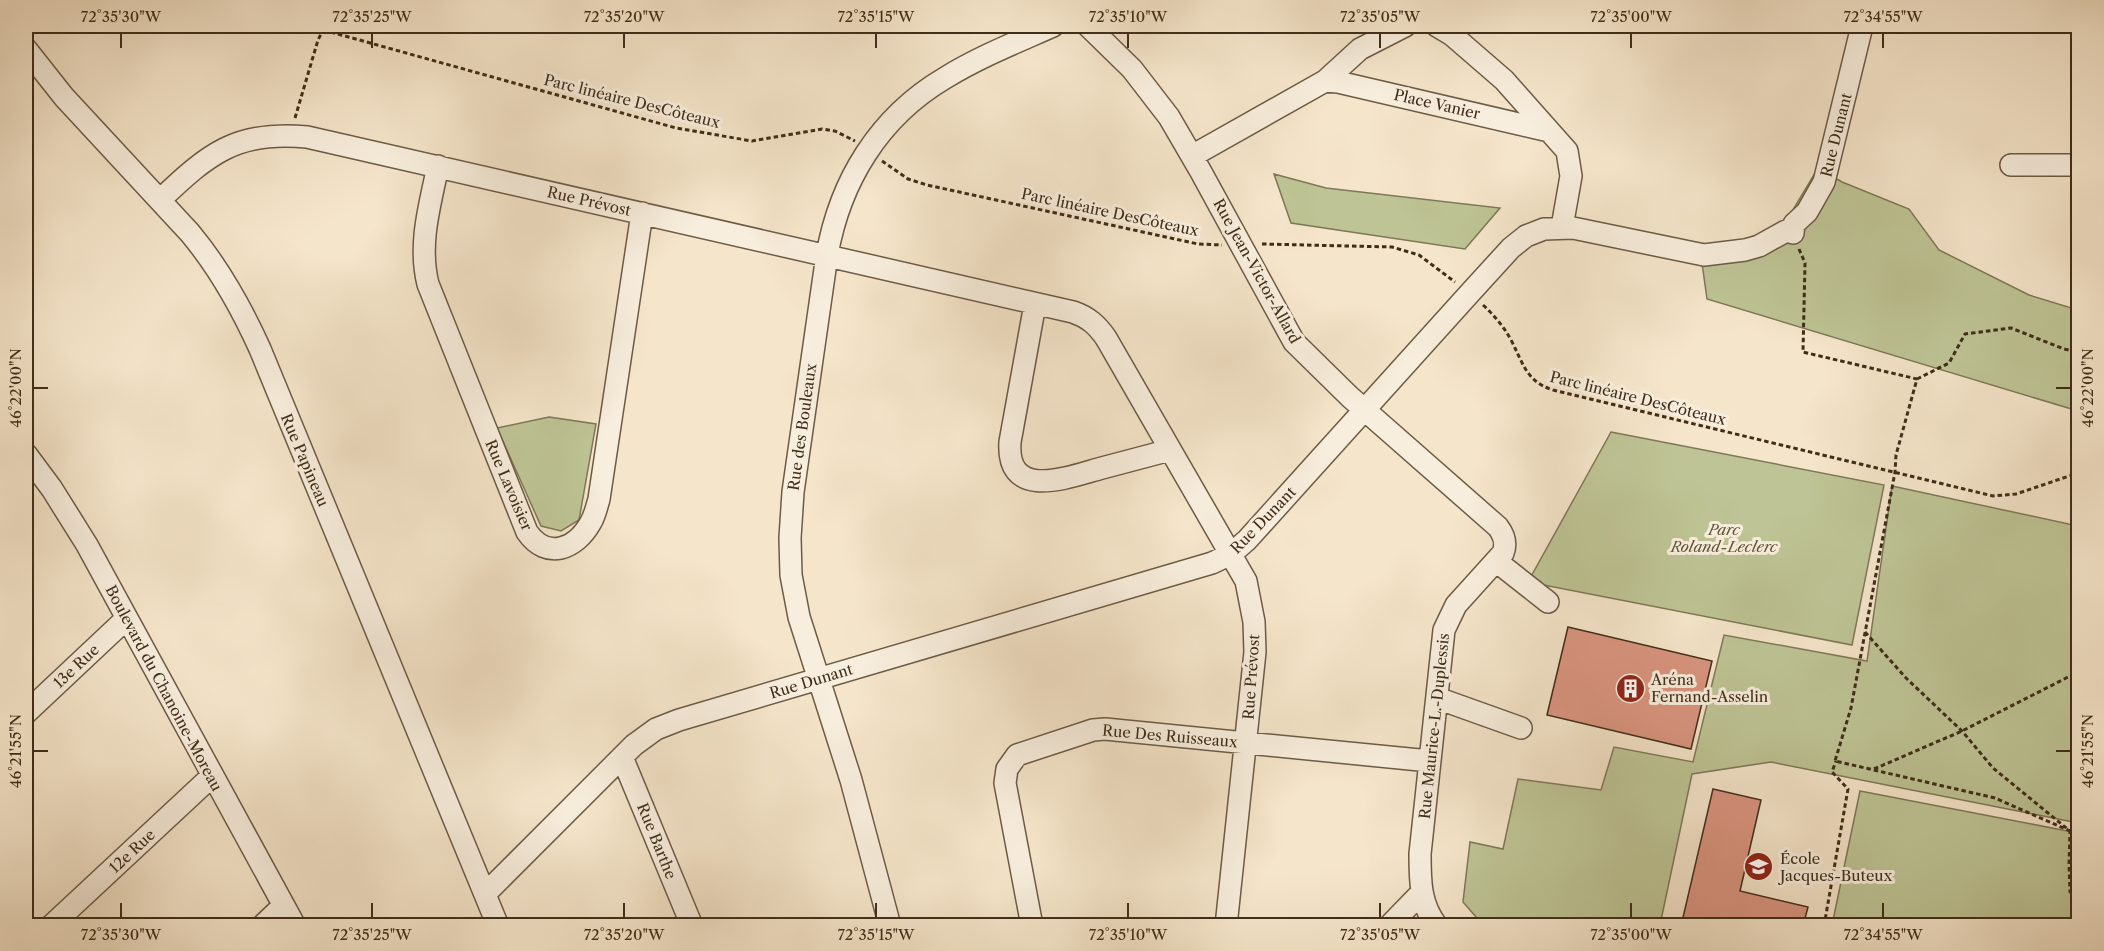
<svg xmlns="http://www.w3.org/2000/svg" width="2104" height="951" font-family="'Libre Caslon Text',serif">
  <rect width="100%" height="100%" fill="#f5e5ca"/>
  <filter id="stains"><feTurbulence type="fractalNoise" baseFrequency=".00333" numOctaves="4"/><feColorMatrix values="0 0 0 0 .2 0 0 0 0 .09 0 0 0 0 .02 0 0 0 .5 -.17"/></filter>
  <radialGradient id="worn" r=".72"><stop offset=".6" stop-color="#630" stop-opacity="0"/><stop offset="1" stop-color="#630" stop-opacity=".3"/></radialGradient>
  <path fill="#bec495" stroke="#7e7857" stroke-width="1.5" d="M1818,168L1842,182L1909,209L1939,250L2029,295L2078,310V411L1707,299L1701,256L1784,225Z
    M1274,174L1326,188L1500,208L1465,249L1291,223Z
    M549,417L596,424L579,520L561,531L541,526L497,428Z
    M1611,432L1884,485L1852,645L1528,582Z
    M1892,486L2078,526V823L1771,762L1692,774L1660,925H1483L1463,902L1470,842L1503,849L1518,779L1601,790L1614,747L1693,762L1724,635L1867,661Z
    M1860,791L2078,833V925H1832Z"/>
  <path fill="#d9947f" stroke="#3f2d19" stroke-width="1.5" d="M1568,627L1712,661L1691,749L1547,715Z
    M1713,789L1761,800L1740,891L1808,907L1803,926H1681Z"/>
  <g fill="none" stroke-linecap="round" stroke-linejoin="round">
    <defs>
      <path id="minor" d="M1088,26L1132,69L1169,117L1201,172L1294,342L1350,397L1498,527C1504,535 1507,543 1503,553L1456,605L1444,630L1420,854C1420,880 1420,905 1437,926
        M1437,26L1452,35L1504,80L1567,151L1571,176L1562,227
        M26,49L64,97L190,233C220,269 241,307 260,349L498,926
        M1325,81L1338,82L1549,131
        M1192,156L1325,81L1360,49L1405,26
        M2011,165H2078
        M438,166C430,205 418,244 428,284L527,532C547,561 576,549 591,522C595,515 597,506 599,499L642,213
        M160,200C208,154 237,130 307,137L1073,312C1088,317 1097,325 1106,338L1246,581L1254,622L1255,652L1226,926
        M1035,304L1010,442C1006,502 1069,477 1102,468C1125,462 1147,456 1170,450
        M26,454L52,489L87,545L295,926
        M1496,561L1548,602
        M1437,698L1521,728
        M26,713L126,619
        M622,757L692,926
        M485,894L634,745L656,729L679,720L1212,563L1231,554L1247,540L1469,294L1511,248L1526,236L1544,229L1573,228L1704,255L1745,250L1759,246L1786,231L1793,233L1794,224L1807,212L1824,182L1862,26
        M51,926L212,776
        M262,926L283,906
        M890,926L851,780L799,617L791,575L790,538L793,492L827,255C840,181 879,117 945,78C979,57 1017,42 1053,26
        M1032,926L1005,783L1007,769L1017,755L1093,730L1105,729L1430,761
        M1389,926L1422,892"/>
    </defs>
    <use href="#minor" stroke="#6c5b45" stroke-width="24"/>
    <path stroke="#3f2d19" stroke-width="3" stroke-dasharray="4.5 3" stroke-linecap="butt" d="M309,26L676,128L752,141L822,129L835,131L855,141
      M295,118L318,40L325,26
      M882,161L908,179L927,185L1198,244L1222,245
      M1262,244L1392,247L1419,255L1455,282
      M1799,249L1805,263L1803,352L1917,379L1896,455L1895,472L1851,708L1835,761L1995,798L2070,831
      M1483,305C1494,315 1503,326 1510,338C1523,362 1525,381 1553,390L1993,496L2016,494L2078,473
      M1917,379L1949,363L1965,334L2011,328L2064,349L2078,352
      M1865,632L1906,678L1962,731L1993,768L2070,831L2069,864L2070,892L2078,893
      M1874,769L1962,731L2078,672
      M470,926L478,922
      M1824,926L1848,789L1832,772L1836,761"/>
    <use href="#minor" stroke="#f8eedd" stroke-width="21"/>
  </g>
  <path fill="none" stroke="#3f2d19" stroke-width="2" d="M121,33V48M372,33V48M624,33V48M876,33V48M1128,33V48M1380,33V48M1631,33V48M1883,33V48M33,388H48M2056,388H2071M33,751H48M2056,751H2071M121,903V918M372,903V918M624,903V918M876,903V918M1128,903V918M1380,903V918M1631,903V918M1883,903V918"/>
  <defs>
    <symbol id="building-disc" viewBox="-11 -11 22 22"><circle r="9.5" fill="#8f2418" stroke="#f8eedd"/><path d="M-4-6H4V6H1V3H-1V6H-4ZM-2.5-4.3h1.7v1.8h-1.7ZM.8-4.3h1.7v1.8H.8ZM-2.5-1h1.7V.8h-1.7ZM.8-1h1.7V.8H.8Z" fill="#fff"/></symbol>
    <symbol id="school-disc" viewBox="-11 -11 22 22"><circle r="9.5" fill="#8f2418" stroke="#f8eedd"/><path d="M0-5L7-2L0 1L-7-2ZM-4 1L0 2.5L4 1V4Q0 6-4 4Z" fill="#fff"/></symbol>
  </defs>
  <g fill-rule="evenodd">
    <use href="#building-disc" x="1614" y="672" width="33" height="33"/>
    <use href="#school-disc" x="1742" y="850" width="33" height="33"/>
  </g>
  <g text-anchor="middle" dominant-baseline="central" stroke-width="6" stroke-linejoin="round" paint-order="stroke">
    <g font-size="15" fill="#3f2d19" stroke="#f8eedd">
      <text transform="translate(632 101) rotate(14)">Parc linéaire DesCôteaux</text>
      <text transform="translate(1437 104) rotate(13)">Place Vanier</text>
      <text transform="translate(1836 135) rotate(-76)">Rue Dunant</text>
      <text transform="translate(589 201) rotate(13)">Rue Prévost</text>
      <text transform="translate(1110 212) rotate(12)">Parc linéaire DesCôteaux</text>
      <text transform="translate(1257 271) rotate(61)">Rue Jean-Victor-Allard</text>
      <text transform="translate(1638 398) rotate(14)">Parc linéaire DesCôteaux</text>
      <text transform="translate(802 427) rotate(-82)">Rue des Bouleaux</text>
      <text transform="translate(305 460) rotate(67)">Rue Papineau</text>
      <text transform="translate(509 485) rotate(67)">Rue Lavoisier</text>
      <text transform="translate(1263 520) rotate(-46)">Rue Dunant</text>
      <text transform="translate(76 666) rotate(-43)">13e Rue</text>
      <text transform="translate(1251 677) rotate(-86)">Rue Prévost</text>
      <text transform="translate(811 681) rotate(-17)">Rue Dunant</text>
      <text transform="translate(164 688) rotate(62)">Boulevard du Chanoine-Moreau</text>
      <text transform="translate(1434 726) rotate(-84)">Rue Maurice-L.-Duplessis</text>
      <text transform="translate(1170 736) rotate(5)">Rue Des Ruisseaux</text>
      <text transform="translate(657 841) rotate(68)">Rue Barthe</text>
      <text transform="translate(132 851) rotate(-43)">12e Rue</text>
    </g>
    <g font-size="15" font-style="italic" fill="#5f5338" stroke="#f8eedd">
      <text x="1724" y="529">Parc<tspan x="1724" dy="17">Roland-Leclerc</tspan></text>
    </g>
    <g font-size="15" fill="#3f2d19" stroke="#f8eedd" text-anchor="start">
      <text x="1651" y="679">Aréna<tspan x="1651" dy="17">Fernand-Asselin</tspan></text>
      <text x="1780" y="858">École<tspan x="1780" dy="17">Jacques-Buteux</tspan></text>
    </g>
  </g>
  <rect width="2104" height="951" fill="none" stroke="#f5e5ca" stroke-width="66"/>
  <rect x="33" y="33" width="2038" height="885" fill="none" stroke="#3f2d19" stroke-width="2"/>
  <g font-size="15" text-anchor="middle" fill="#3f2d19">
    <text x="121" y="22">72°35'30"W</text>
    <text x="372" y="22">72°35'25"W</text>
    <text x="624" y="22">72°35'20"W</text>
    <text x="876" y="22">72°35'15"W</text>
    <text x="1128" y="22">72°35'10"W</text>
    <text x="1380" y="22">72°35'05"W</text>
    <text x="1631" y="22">72°35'00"W</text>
    <text x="1883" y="22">72°34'55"W</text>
    <text transform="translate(16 388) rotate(-90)" y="5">46°22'00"N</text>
    <text transform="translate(2088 388) rotate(-90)" y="5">46°22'00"N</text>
    <text transform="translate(16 751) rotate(-90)" y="5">46°21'55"N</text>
    <text transform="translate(2088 751) rotate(-90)" y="5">46°21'55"N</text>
    <text x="121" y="940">72°35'30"W</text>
    <text x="372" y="940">72°35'25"W</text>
    <text x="624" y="940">72°35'20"W</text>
    <text x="876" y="940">72°35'15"W</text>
    <text x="1128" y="940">72°35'10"W</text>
    <text x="1380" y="940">72°35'05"W</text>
    <text x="1631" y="940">72°35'00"W</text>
    <text x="1883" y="940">72°34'55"W</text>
  </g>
  <rect width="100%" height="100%" filter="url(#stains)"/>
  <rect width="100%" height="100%" fill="url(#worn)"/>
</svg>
